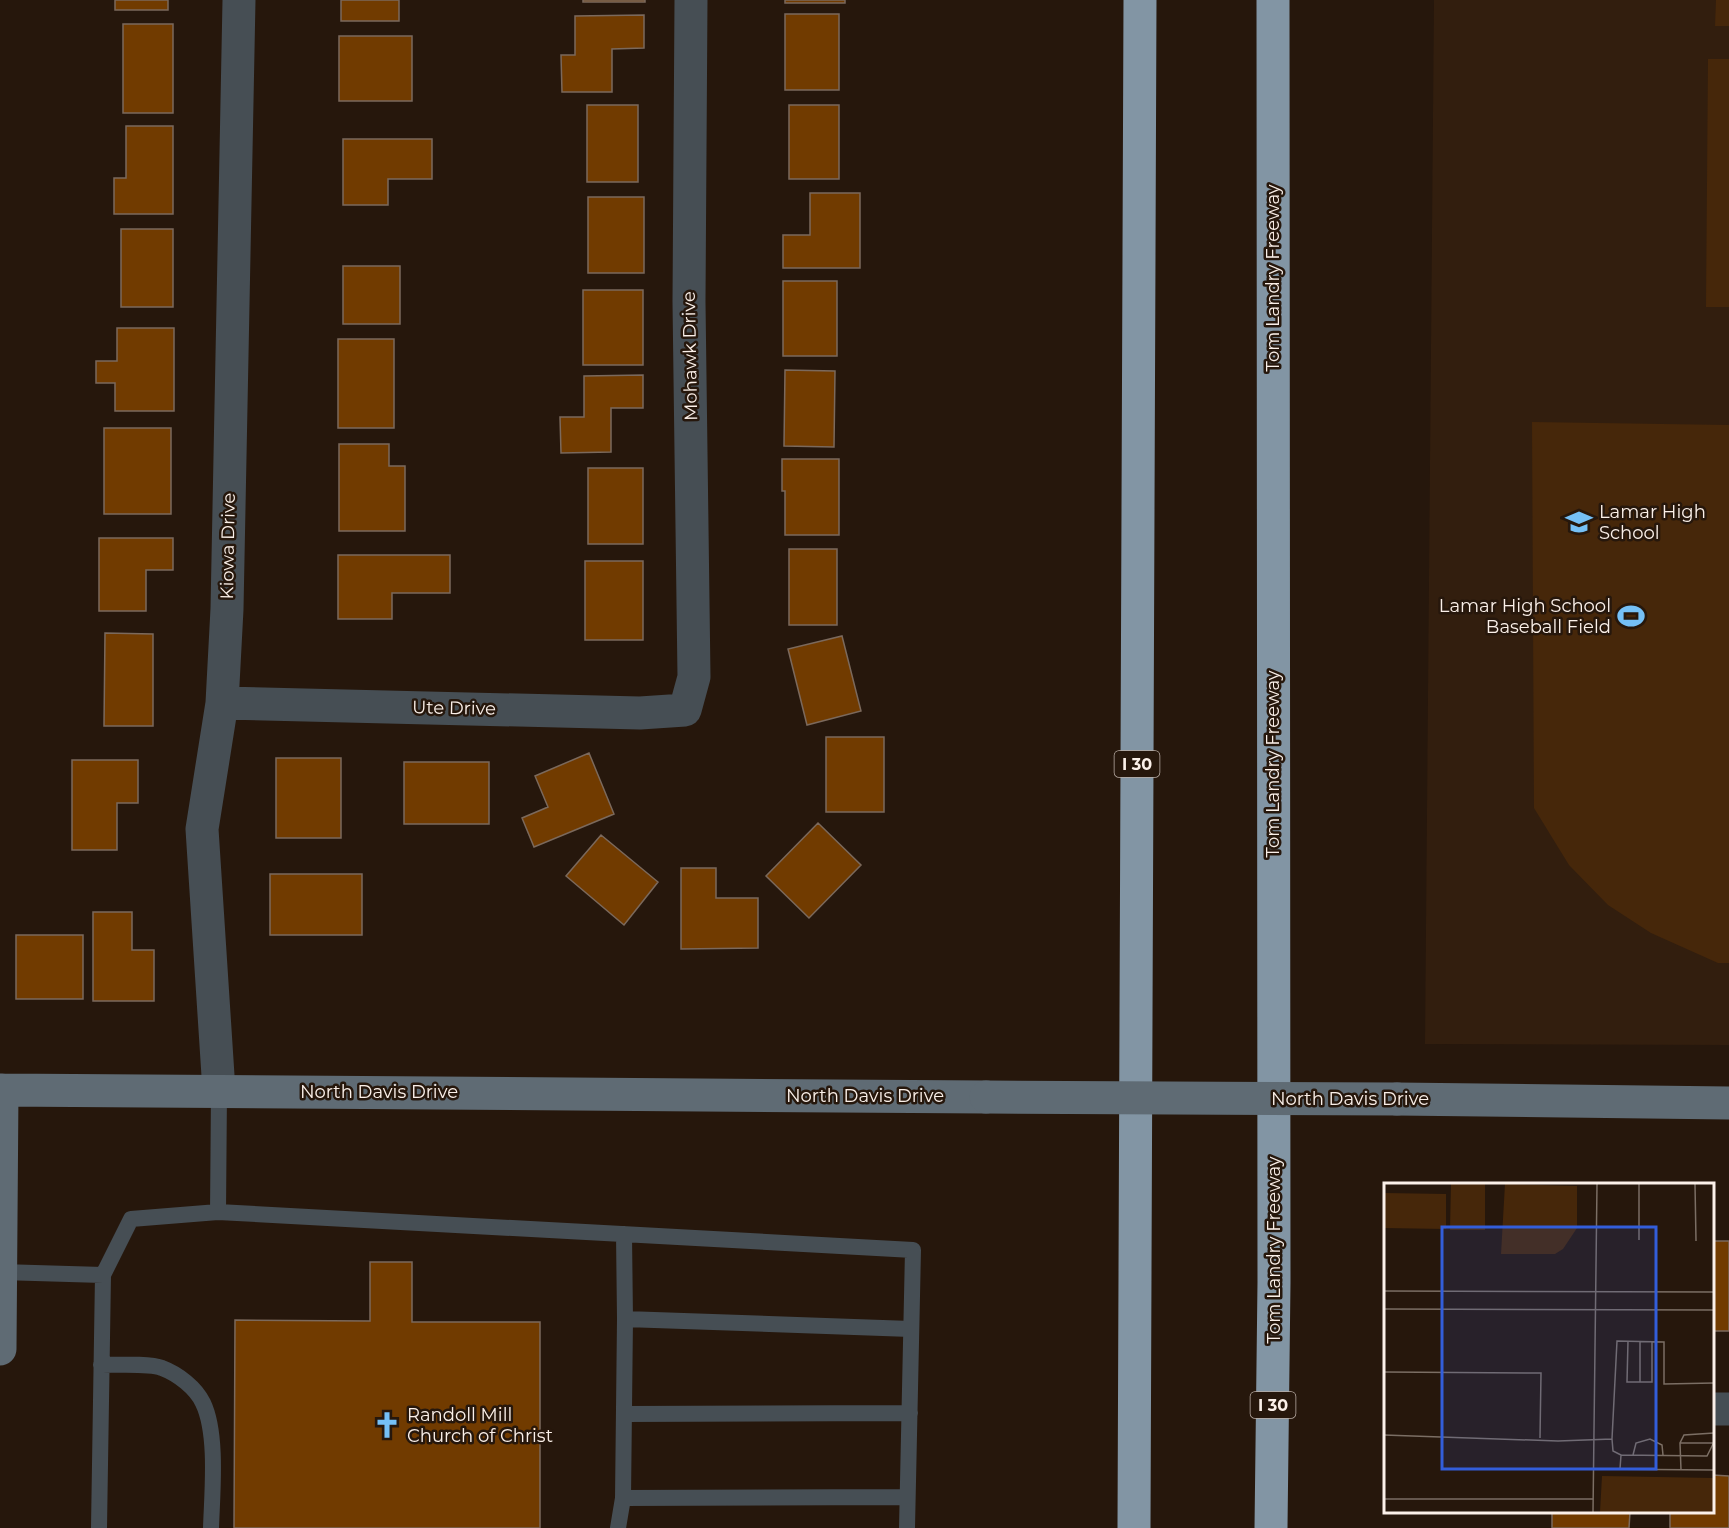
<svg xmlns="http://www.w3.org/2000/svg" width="1729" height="1528" font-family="Montserrat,sans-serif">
  <rect width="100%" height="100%" fill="#26170c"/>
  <path fill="#321e0e" d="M1434,0H1729V1045L1425,1044Z"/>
  <path fill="#46270a" d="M1716,0H1729V26H1715Z
    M1708,59H1729V307H1706Z
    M1532,422L1729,425V963H1718L1651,933L1608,905L1569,865L1534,808Z"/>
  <path fill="#713b00" stroke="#7b695c" stroke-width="1.5" d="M115,0H168V10H115Z
    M341,0H399V21H341Z
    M583,0H645V2H583Z
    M785,0H845V3H785Z
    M785,14H839V90H785Z
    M644,15V48L612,49V92H562L561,55H575V16Z
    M123,24H173V113H123Z
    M339,36H412V101H339Z
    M587,105H638V182H587Z
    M789,105H839V179H789Z
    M126,126H173V214H114V178H126Z
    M343,139H432V179H388V205H343Z
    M810,193H860V268H783V235H810Z
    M588,197H644V273H588Z
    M121,229H173V307H121Z
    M343,266H400V324H343Z
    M783,281H837V356H783Z
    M583,290H643V365H583Z
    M117,328H174V411H115V383H96V361H117Z
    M338,339H394V428H338Z
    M785,370L835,371L834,447L784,446Z
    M643,375V408H611V452L561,453L560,417H584V376Z
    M104,428H171V514H104Z
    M339,444H389V466H405V531H339Z
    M782,459H839V535H785V491H782Z
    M588,468H643V544H588Z
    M99,538H173V570H146V611H99Z
    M789,549H837V625H789Z
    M338,555H450V593H392V619H338Z
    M585,561H643V640H585Z
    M105,633L153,634V726H104Z
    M842,636L861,711L807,725L788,649Z
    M826,737H884V812H826Z
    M589,753L614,814L534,847L522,818L548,807L535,776Z
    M276,758H341V838H276Z
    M72,760H138V803H117V850H72Z
    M404,762H489V824H404Z
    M818,823L861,865L809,918L766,876Z
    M601,835L658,882L624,925L566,876Z
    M681,868H716V898H758V948L681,949Z
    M270,874H362V935H270Z
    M93,912H132V950H154V1001H93Z
    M16,935H83V999H16Z
    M1712,1241H1729V1331H1712Z
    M370,1262H412V1322H540V1528H234L235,1320L370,1321Z
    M1712,1475L1729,1476V1528H1670V1512H1712Z
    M1552,1512H1630L1629,1528H1552Z"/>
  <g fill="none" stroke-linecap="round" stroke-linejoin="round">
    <path stroke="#464e54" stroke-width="16" d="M219,1091L218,1212L913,1250L907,1528
      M624,1234L625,1319
      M1,1272L103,1275L131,1219L218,1212
      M101,1365C115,1365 150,1363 162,1368C178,1374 196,1388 203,1403C218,1434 212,1494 211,1528
      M624,1414L910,1413
      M907,1497L623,1498L625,1319L911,1329
      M99,1528L103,1275
      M618,1528L623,1498"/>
    <path stroke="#464e54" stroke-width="33" d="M222,703L640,713L685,710L694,677L689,302L691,0
      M219,1091L202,829L222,703L227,609L239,0
      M1712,1409H1729"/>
    <path stroke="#5f6b74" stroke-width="33" d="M0,1090L986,1097
      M1397,1099L1729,1103
      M0,1349L2,1090"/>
    <path stroke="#8295a4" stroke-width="33" d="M1134,1528L1140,0
      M1271,1528L1274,1282L1273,0"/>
    <path stroke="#5f6b74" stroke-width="33" d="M986,1097L1397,1099"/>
  </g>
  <defs>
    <symbol id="school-bare" viewBox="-9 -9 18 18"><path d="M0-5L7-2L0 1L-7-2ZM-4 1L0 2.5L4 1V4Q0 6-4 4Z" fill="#75c0f6" stroke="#26170c" stroke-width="2.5" paint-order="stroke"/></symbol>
    <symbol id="stadium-bare" viewBox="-9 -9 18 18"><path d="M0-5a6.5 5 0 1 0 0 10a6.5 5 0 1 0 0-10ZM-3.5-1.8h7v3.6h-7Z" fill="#75c0f6" stroke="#26170c" stroke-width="2.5" paint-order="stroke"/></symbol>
    <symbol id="church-bare" viewBox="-9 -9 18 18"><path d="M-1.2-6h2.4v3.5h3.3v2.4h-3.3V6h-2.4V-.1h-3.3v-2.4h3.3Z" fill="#75c0f6" stroke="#26170c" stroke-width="2.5" paint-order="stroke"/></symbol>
  </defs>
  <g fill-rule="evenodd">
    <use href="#school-bare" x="1560" y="503" width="38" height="38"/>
    <use href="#stadium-bare" x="1612" y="597" width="38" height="38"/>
    <use href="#church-bare" x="368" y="1406" width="38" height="38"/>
  </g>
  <g text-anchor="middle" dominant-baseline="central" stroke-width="5" stroke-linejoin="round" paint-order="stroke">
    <g fill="#26170c" stroke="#bbafa7" stroke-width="1.5">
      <rect x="1114.5" y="751" width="45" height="26" rx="4.5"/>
      <rect x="1250.5" y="1392" width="45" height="26" rx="4.5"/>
    </g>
    <g font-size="16" font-weight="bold" fill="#fbf0e9">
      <text x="1137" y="764">I 30</text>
      <text x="1273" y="1405">I 30</text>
    </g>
    <g font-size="18" fill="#fbf0e9" stroke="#26170c">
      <text transform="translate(1273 278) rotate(-90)">Tom Landry Freeway</text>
      <text transform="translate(690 356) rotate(-91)">Mohawk Drive</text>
      <text transform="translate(228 546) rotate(-89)">Kiowa Drive</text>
      <text transform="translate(454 708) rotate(1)">Ute Drive</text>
      <text transform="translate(1273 764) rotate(-90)">Tom Landry Freeway</text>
      <text x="379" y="1092">North Davis Drive</text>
      <text x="865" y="1096">North Davis Drive</text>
      <text x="1350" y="1099">North Davis Drive</text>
      <text transform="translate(1274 1250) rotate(-90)">Tom Landry Freeway</text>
    </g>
    <g font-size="18" fill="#fbf0e9" stroke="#26170c" text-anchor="start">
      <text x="1599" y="512">Lamar High<tspan x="1599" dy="21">School</tspan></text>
      <text x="1611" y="606" text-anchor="end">Lamar High School<tspan x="1611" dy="21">Baseball Field</tspan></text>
      <text x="407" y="1415">Randoll Mill<tspan x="407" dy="21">Church of Christ</tspan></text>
    </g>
  </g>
  <g transform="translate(1384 1183)">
    <rect width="330" height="330" fill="#26170c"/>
    <path d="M67,1H101V47H66ZM121,1L193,3V45L179,66L171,71H117ZM0,10L62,11V46L0,45ZM218,293L330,295V326L327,329H216Z" fill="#46270a"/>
    <path fill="none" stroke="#7b6e64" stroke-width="1.5" d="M255,1V57M311,1L312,58M0,108L330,109M0,126L330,127M244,158L243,199H268V159M256,159V199M0,189L157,190L156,255M0,252L174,258L228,256L233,158L280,159V201L330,200M228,256L229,268L237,272L236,286M296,260H329M237,272L323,273L330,259M249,272L252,260L266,256L278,262L279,272M211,286L330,287M297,287L296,260L300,252L330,250M0,316H209M209,329L213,1"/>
    <path fill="#335eda" fill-opacity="0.15" stroke="#335eda" stroke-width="3" d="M58,44H272V286H58Z"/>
    <rect width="330" height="330" fill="none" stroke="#fbf0e9" stroke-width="3"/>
  </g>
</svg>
